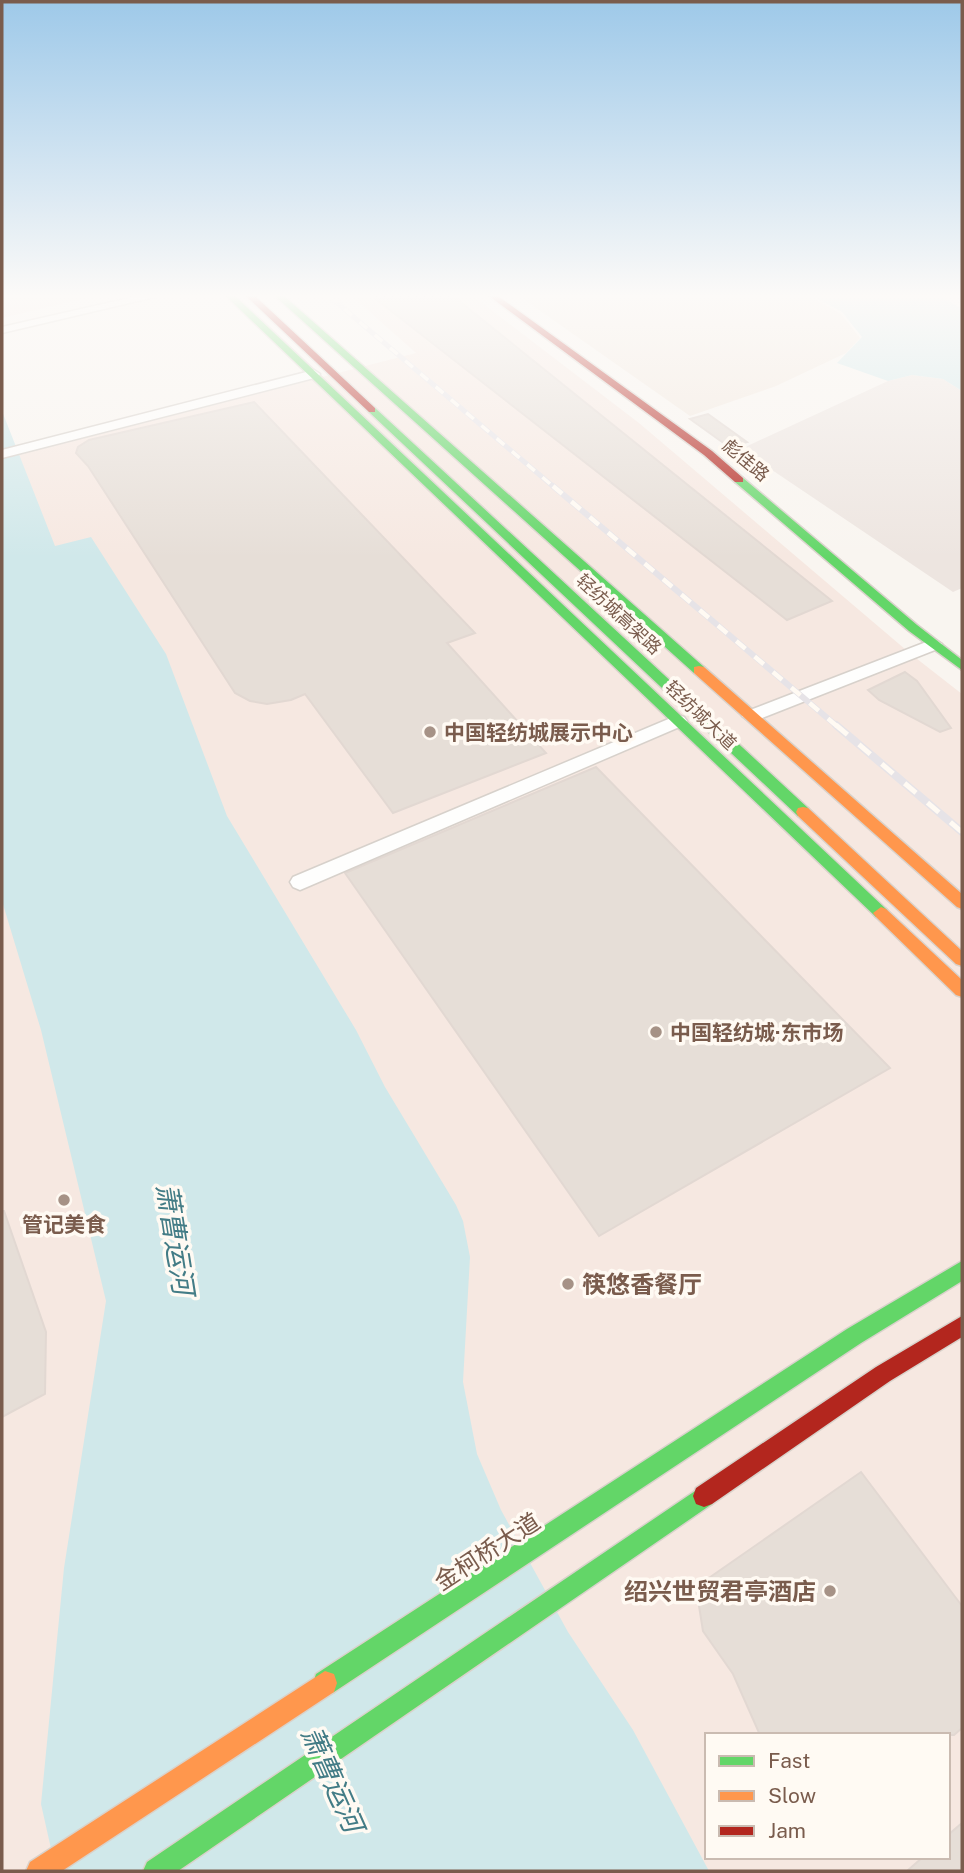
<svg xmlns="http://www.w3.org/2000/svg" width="964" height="1873" font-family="'Public Sans','Noto Sans SC',sans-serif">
  <rect width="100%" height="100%" fill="#f9f5f0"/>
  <path fill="#f2e8de" d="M519,296H809L841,314L860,338L846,353L776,386L690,416Z"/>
  <path fill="#f6e8e1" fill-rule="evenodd" d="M2,296H95L2,318Z
    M352,296H473L639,423L912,655L962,694V1871H2V459L416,353ZM707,1735H948V1857H707Z"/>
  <path fill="#ede5e0" d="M912,375L943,379L962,391V588L953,592L741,449L888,381Z"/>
  <path fill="#d0e8ea" d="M813,296H941L962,309V391L943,379L912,375L888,381L837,363L862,337L842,312Z
    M2,411L55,546L91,537L166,654L227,816L356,1030L385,1087L456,1205L463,1221L470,1257L463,1382L477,1454L501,1510L568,1632L633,1730L709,1871H56L41,1804L64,1568L106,1301L41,1030L2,901Z"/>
  <path fill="#e6ded7" stroke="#e2d8d2" stroke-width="2" d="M372,296H453L832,601L787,620Z
    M254,402L475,633L447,643L546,753L393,813L305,694L291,700L267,704L250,701L235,693L88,466L76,453L78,447L89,440Z
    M708,414L747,442L729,447L690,419Z
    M905,672L917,681L951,728L940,732L879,700L868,690Z
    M596,767L890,1068L599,1236L345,873Z
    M2,1211H4L46,1332L45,1394L2,1417Z
    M861,1472L962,1606V1728L954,1735H760L733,1674L703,1631L696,1587Z
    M962,1823V1871H907L923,1857H948V1835Z"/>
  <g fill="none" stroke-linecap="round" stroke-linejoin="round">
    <defs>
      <path id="street" d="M138,296H159L2,333V327Z
        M314,370L320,374L318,377L2,458V450Z
        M934,639L942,644L940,648L757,720L751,722L742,716L745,712Z
        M678,715L684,717L687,721L684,725L307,887L300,890L293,887L290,882L293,877Z"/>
      <path id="fast" d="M226,296H235L886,909L889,913L886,917H876Z
        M275,296H284L704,667V673H694Z
        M369,408H375L808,808L810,812L808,816H798L369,412Z
        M735,478H743L917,625L962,660V670L909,631L735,482Z
        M962,1261V1281L861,1343L334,1692L325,1695L316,1692L313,1683L316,1674L847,1329Z
        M704,1485L712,1488L715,1496L712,1504L178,1871H143L147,1862Z"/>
      <path id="slow" d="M699,666L704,667L962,894V909L957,907L694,673V667Z
        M803,807L808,808L962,951V966L956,964L798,816L796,812L798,808Z
        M881,907L886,909L962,980V997L956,995L876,917L873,913Z
        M325,1671L334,1674L337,1683L334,1692L62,1871H26L30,1862Z"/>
      <path id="jam" d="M246,296H255L375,408V412H369Z
        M489,296H498L712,451L743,478V482H735L704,455Z
        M962,1316V1337L890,1381L712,1504L704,1507L696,1504L693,1496L696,1488L876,1367Z"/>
    </defs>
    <use href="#street" stroke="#d7d1cb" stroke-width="3"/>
    <use href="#fast" stroke="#d9d2cb" stroke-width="3"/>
    <use href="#slow" stroke="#d9d2cb" stroke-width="3"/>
    <use href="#jam" stroke="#d9d2cb" stroke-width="3"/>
    <use href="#street" fill="#fefefd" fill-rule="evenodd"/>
    <use href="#fast" fill="#63d668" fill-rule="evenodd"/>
    <use href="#slow" fill="#ff974d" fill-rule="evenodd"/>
    <use href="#jam" fill="#b3261e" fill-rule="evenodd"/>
    <defs>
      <path id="rail-far2" d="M329,296L555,488"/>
      <path id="rail-far1" d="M553,486L838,727"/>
      <path id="rail" d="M836,725L962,832"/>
    </defs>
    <use href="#rail-far2" stroke="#e6e3e7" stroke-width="5"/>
    <use href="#rail-far1" stroke="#e6e3e7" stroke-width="6"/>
    <use href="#rail" stroke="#e6e3e7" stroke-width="8"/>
    <use href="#rail-far2" stroke="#fffaf3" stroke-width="3.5" stroke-dasharray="10" stroke-linecap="butt"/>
    <use href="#rail-far1" stroke="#fffaf3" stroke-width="4.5" stroke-dasharray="12" stroke-linecap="butt"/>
    <use href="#rail" stroke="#fffaf3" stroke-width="5" stroke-dasharray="15" stroke-linecap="butt"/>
  </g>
  <linearGradient id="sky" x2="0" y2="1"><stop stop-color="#9ec9e9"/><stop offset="0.53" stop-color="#fcfaf8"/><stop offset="1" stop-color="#fcfaf8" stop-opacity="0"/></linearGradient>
  <rect width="964" height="558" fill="url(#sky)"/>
  <g fill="#a69286" stroke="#fffaf3" stroke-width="2.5">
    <circle cx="430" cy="732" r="7"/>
    <circle cx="656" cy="1032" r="7"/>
    <circle cx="64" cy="1200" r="7"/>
    <circle cx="568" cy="1284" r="7"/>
    <circle cx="830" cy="1591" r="7"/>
  </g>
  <g text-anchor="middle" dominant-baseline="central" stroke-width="7" stroke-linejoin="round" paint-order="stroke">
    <g font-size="18" fill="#7a5c4d" stroke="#fffaf3">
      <text transform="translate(746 460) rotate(40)">彪佳路</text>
      <text transform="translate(619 614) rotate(43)">轻纺城高架路</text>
      <text transform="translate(701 715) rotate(44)">轻纺城大道</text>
    </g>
    <g font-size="21" font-weight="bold" fill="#7a5c4d" stroke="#fffaf3" text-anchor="start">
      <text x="444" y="732">中国轻纺城展示中心</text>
      <text x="670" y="1032">中国轻纺城·东市场</text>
      <text x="64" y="1224" text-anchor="middle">管记美食</text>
    </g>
    <g font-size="24" font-weight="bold" fill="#7a5c4d" stroke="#fffaf3" text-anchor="start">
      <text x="582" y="1284">筷悠香餐厅</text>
      <text x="816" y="1591" text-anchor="end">绍兴世贸君亭酒店</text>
    </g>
    <g font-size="24" fill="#7a5c4d" stroke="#fffaf3">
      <text transform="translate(487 1551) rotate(-33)">金柯桥大道</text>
    </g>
    <g font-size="28" font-style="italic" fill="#437c86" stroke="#fffaf3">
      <text transform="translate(176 1239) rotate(81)">萧曹运河</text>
      <text transform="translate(333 1779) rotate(66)">萧曹运河</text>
    </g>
  </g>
  <rect width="964" height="1873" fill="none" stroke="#7a5c4d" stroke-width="7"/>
  <rect x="705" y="1733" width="245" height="126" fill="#fffaf3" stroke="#cabbb1" stroke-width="2"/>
  <rect x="719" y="1756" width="35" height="10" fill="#63d668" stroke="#cabbb1" stroke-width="2"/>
  <text x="768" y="1768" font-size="21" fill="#7a5c4d">Fast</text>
  <rect x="719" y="1791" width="35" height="10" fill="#ff974d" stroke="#cabbb1" stroke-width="2"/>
  <text x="768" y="1803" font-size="21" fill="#7a5c4d">Slow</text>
  <rect x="719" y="1826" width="35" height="10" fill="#b3261e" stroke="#cabbb1" stroke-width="2"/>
  <text x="768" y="1838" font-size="21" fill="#7a5c4d">Jam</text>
</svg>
